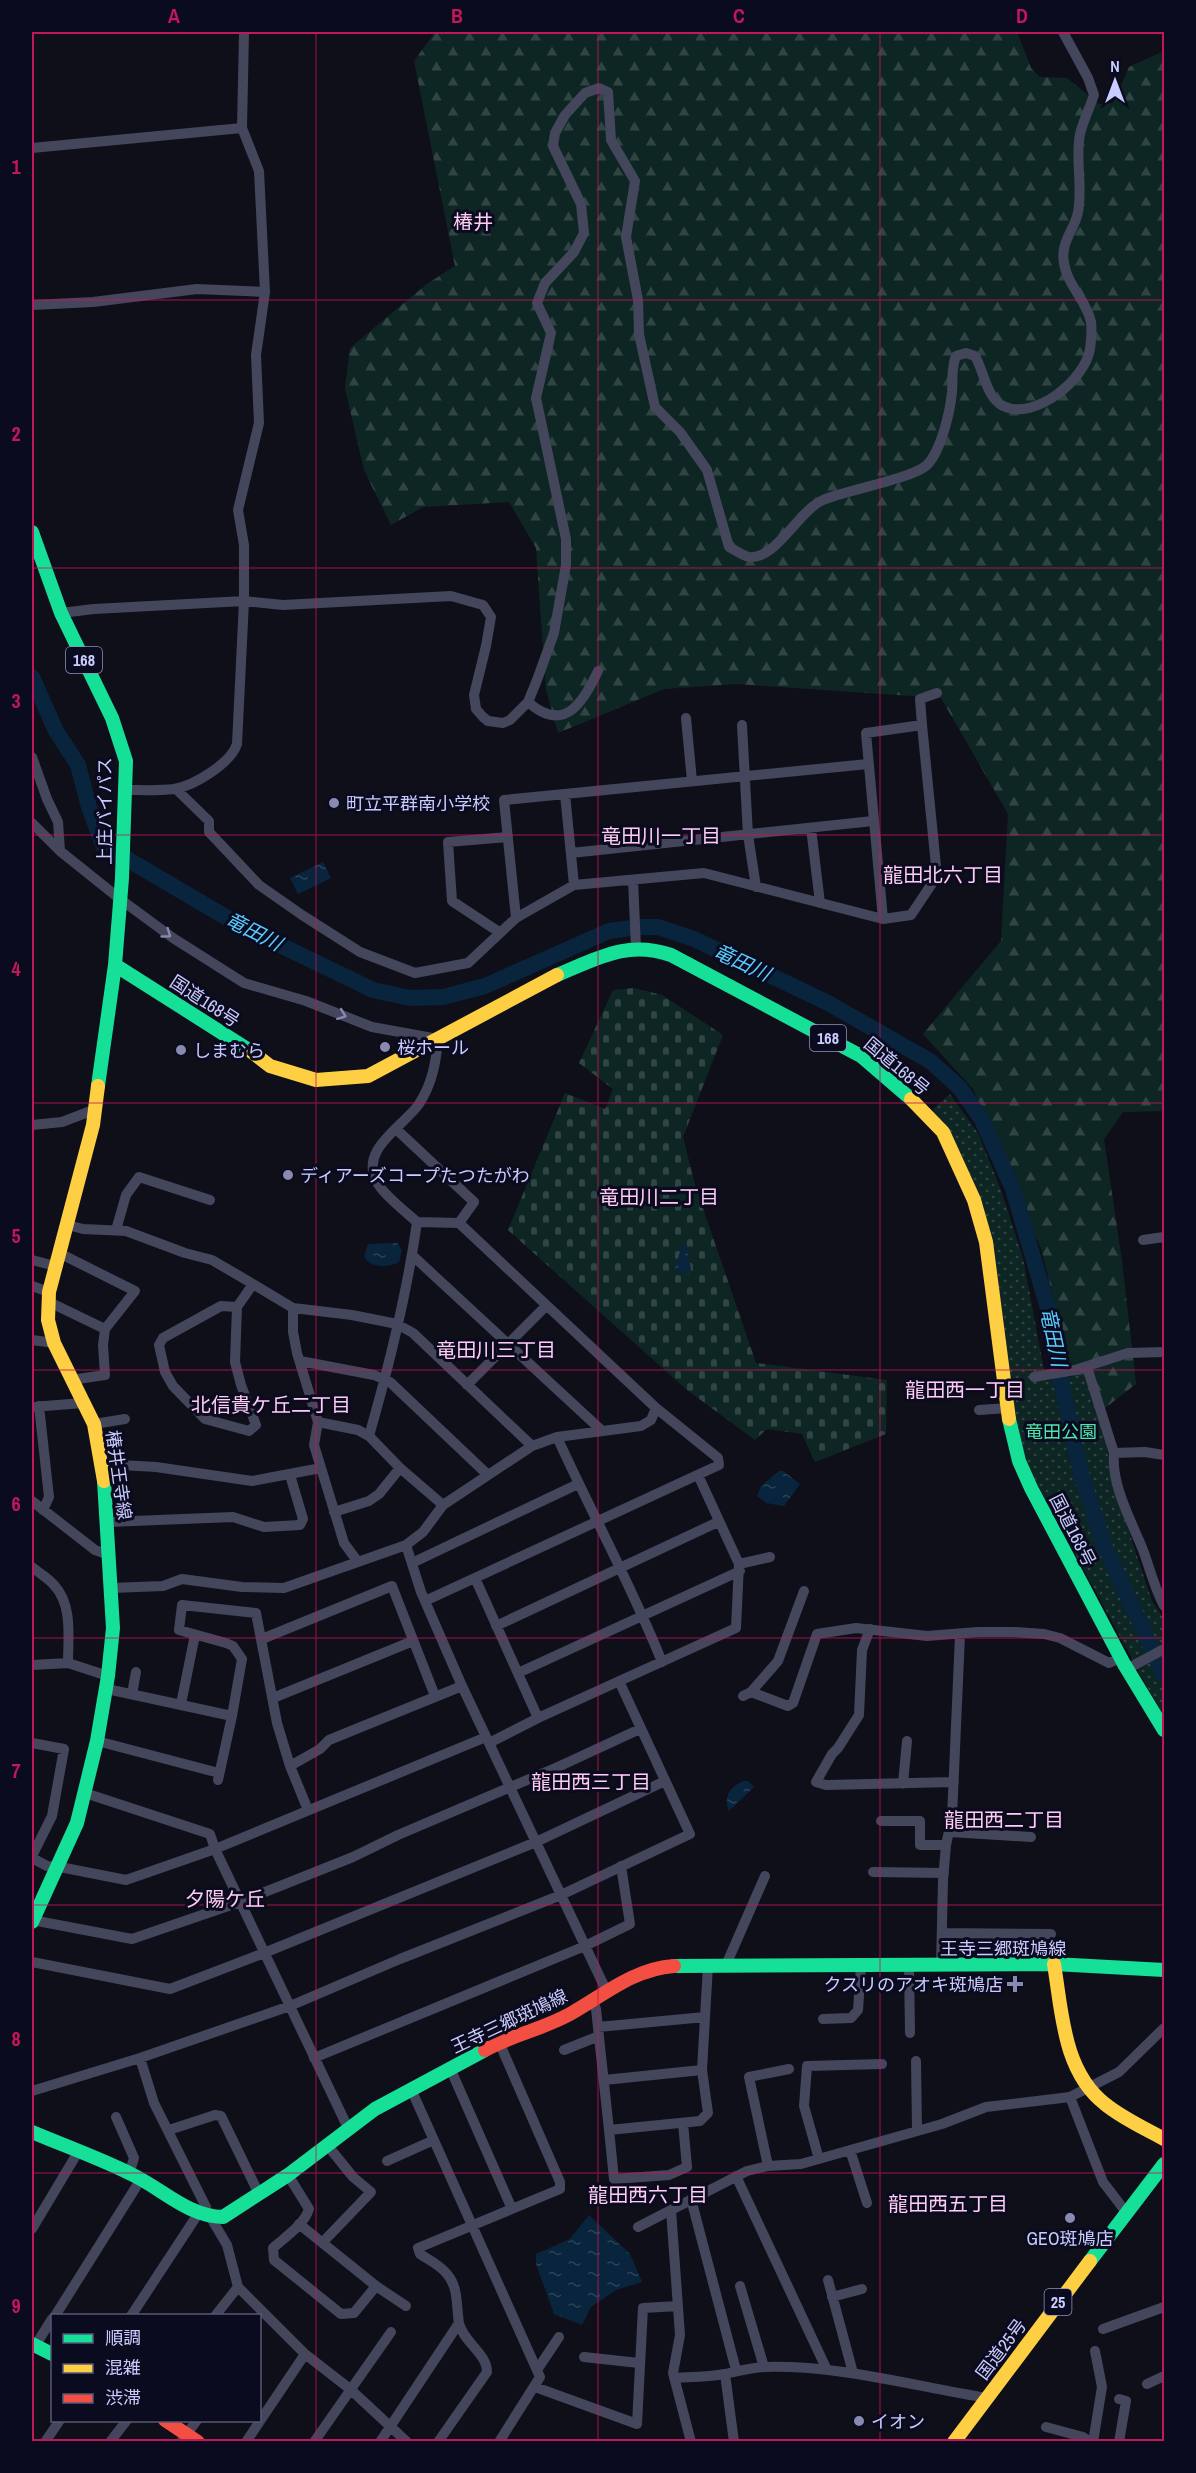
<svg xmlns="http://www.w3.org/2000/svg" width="1196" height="2473" font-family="'Archivo Narrow','Noto Sans JP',sans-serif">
  <defs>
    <pattern id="forest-firs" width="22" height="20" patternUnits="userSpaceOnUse" patternTransform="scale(1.5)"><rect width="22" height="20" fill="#0e2623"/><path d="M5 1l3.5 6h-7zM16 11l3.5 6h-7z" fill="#304444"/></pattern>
    <pattern id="cemetery-stones" width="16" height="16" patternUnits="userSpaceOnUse" patternTransform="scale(1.5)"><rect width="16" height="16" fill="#0e2623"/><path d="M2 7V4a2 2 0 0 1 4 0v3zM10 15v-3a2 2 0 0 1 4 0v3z" fill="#304444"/></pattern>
    <pattern id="park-dots" width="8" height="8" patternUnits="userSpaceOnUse" patternTransform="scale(1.5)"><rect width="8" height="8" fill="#0e2623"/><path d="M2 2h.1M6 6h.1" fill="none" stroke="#304444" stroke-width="1.8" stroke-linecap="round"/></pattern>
    <pattern id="water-ripples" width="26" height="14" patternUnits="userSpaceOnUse" patternTransform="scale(1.5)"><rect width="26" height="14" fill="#09243d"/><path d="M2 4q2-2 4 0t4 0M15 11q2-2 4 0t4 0" fill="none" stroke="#2c435a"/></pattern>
  </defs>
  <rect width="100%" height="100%" fill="#0f0f1a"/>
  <path fill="url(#forest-firs)" d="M435,32H1017L1031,68L1040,77L1067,78L1099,104L1113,103L1129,67L1164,51V1111L1123,1112L1104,1139L1122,1261L1136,1384L1100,1412L1077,1398L1041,1248L1023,1211L973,1089L923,1034L1001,941L1008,814L941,698L736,684L664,689L558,733L546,690L536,548L509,502L423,507L391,525L364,470L345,388L350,348L427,284L455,266L414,61Z"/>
  <path fill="url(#cemetery-stones)" d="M634,988L662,995L723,1035L683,1137L695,1185L756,1363L887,1380L886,1434L815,1462L802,1434L767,1429L755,1440L687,1390L508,1230L565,1093L605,1109L613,1089L579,1063L613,990Z"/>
  <path fill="url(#park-dots)" d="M950,1094L978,1133L1001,1190L1023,1258L1046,1381L1085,1374L1104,1426L1109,1462L1125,1520L1152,1601L1164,1619V1718L1033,1476L1019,1441L995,1261L932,1110Z"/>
  <path fill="url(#water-ripples)" d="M323,862L331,878L298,894L290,878Z
    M397,1243L402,1250L399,1262C387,1268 372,1268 364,1257L368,1244Z
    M682,1244L686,1246L691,1269L689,1275L675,1269Z
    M779,1471H783L800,1484L784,1506L766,1503L757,1496L761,1486Z
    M744,1781H748L754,1787L729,1811C723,1797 730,1786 744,1781Z
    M589,2215L630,2254L642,2282L616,2290L591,2307L582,2325L554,2314L536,2264V2254L570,2239Z"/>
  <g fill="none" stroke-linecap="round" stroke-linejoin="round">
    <path stroke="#09243d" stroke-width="16" d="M32,677L56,731L78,765L89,807L103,845L241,926L373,990L410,998L443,997L485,986L609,931L639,927H658L694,939L828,1003L930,1061L960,1088L982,1120L1013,1189L1050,1315L1059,1372L1080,1470L1104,1545L1164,1675"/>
    <path stroke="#44465c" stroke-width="10" d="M32,148L242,128
      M32,305L93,302L197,289L265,292
      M61,613L94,609L244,601L283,605L451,596L483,605L491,617L486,646L474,695L476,709L483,717L488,721L503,723L510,720L528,702L537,680L554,633L566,565V539L536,398L551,333L537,303L545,283L574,252L584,233L581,204L553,146L555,133L565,115L585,93L599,88L608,92L611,140L635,181L626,237L638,300L639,334L655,407L680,432L707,470L729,547C735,550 743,556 749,557C776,560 798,511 823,500C846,490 912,479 927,465C941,451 950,412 952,392C953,379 951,368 956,356L966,353L975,356C984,371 986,397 1003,406C1035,421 1085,380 1090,349C1091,341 1092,329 1091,322C1087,301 1067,285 1064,263C1060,241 1075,230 1078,212C1083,186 1075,159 1080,134C1083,121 1090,107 1094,95L1088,78L1063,32
      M528,702C564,734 583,703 598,671
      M686,718L692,781
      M742,725L748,835L756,887
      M922,725L920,699L937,693
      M32,757L47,799L58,822L60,851
      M868,764L504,800L516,918L574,885L704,873L883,919L911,915L937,876L922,725L866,733L883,919
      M176,789L209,821V832L259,885L302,915L360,952L415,973L468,963L516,918
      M126,790C141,790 158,791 174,789C194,786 231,763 237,744L244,601V545L238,510L259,423L256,355L265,292L259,171L242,128L244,32
      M565,794L574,885
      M32,823L60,851L120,899L173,938L244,983L306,1001L372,1027L438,1039C436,1063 432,1084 419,1104C403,1127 357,1150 378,1184C385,1196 406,1212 417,1222C407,1294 389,1366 369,1436L400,1468L443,1505
      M811,828L820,903
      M571,853L873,821
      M633,880L636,948
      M499,932L452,901L448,842L508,837
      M32,1125L62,1122L96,1109
      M396,1129L474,1202L459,1223
      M417,1222L459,1223L656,1408L718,1458L719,1465L425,1601
      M68,1225L83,1229L126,1231L185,1253L212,1260L253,1284
      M116,1230L126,1195L139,1177L210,1200
      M1143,1240L1164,1237
      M413,1256L600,1429
      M32,1260L55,1266
      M32,1286L49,1292
      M49,1302L105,1329L135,1291L59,1253
      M221,1306L237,1307L235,1362L241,1385L256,1425L249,1431L205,1419L173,1386L165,1372L159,1345L163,1338Z
      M237,1307L253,1284L293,1308L352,1315L397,1324L413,1333L532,1446
      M293,1308V1332L297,1353L318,1422L314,1445L344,1543L358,1562
      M32,1340L54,1343
      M300,1361L374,1375L390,1382L488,1475
      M1087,1367L1114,1453C1111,1485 1131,1520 1143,1550C1150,1569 1154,1587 1164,1606
      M1034,1377L1075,1370L1128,1353L1164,1352
      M71,1380L105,1375L103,1345L105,1329
      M467,1385L546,1306
      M39,1406L49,1497L43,1510
      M32,1407L83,1403
      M979,1410L1008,1408
      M318,1422L358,1430L369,1436
      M94,1424L125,1419
      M557,1437C591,1512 631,1584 662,1662
      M1114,1453L1145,1452L1164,1455
      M103,1464L156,1467L252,1481L321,1468
      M32,1501L95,1550L109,1555
      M334,1512L369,1501L379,1494L400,1468
      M108,1522L233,1517L264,1527L300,1525L303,1519L290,1475
      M406,1545L421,1592L462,1686L606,1990
      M412,1563L578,1484
      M739,1564L770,1557
      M32,1567C39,1573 48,1578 54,1585C73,1605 68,1638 68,1663
      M475,1578L538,1718
      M111,1588L163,1586L182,1579L242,1587L284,1588L406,1545L423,1532L443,1505L532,1446L557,1437L641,1426L651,1420L656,1408
      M496,1626L718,1522
      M870,1629L862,1650L859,1715L838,1748L832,1754L816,1782L826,1785L954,1782
      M262,1639L392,1586L435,1696
      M32,1665L68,1663L108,1676
      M1127,1669L1164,1649
      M518,1673L740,1571
      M107,1689L232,1716L218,1780
      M751,1692L788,1706L793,1703L817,1634L856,1628L927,1636L978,1632H1014L1044,1634L1060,1638L1109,1663L1121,1658
      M132,1694L136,1672
      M743,1696L751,1692L778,1661L804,1591
      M273,1698L413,1641
      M181,1704L195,1635
      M232,1716L242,1659L233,1646L226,1643L179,1630L182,1605L256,1613L277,1723L290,1766L308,1810
      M97,1741L219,1773
      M32,1743L64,1749L52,1816L32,1856
      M489,1743L538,1718L736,1628L739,1564L698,1475
      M290,1766L320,1749L329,1740L462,1686
      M903,1784L907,1741
      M85,1793L210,1834L215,1849L349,2130
      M881,1821H920V1845H946
      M950,1832L1031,1837
      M32,1858L47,1866L65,1868L126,1880L215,1849L486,1737
      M873,1872L944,1873
      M32,1920L132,1939L240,1902L353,1857L398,1835L560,1766L640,1729
      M942,1933L1051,1934
      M32,1962L170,1989L264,1953L536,1842L665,1781
      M726,1965L765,1876
      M909,1966L910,2033
      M941,1966L943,1880L946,1845L952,1817L960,1635
      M593,2000L596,2009L609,2130L700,2121L708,2113L702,2070L708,1965
      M823,2019L851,2018L858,2010L861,1966
      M598,2027L705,2017
      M564,2050L599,2036
      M140,2058L154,2103L206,2207V2216
      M314,2058L585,1946L630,1924L621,1866
      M916,2061L917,2131
      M450,2068L512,2209
      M604,2080L702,2070
      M411,2089L540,2377L499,2442
      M32,2091L140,2058L290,2006L400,1959L561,1895L690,1834L619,1681
      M1070,2097L1103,2182L1126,2212
      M116,2117L134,2158L129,2174
      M169,2130L215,2115L221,2116L259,2194
      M609,2130L614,2179L669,2175L687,2167L683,2123
      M850,2150L867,2203
      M819,2159L804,2106L807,2066L882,2064
      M387,2161L434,2140
      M768,2166L749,2077L789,2069
      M288,2175L309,2209C304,2225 285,2237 273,2248L274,2260L341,2314L354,2313L376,2286L299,2224
      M736,2176L827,2370
      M691,2199L736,2370
      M671,2210L680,2335L673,2373L691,2442
      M211,2218L227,2245L238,2287L305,2354L350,2389L407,2442
      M638,2227L747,2171L768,2166L801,2164L942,2124L986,2107L1070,2097L1119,2072L1164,2028
      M32,2229L78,2152
      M323,2242L371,2192L353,2177L328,2146
      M828,2280L853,2373
      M376,2286L406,2306
      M740,2286L764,2367
      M832,2297L862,2289
      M55,2316L141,2179
      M131,2316L198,2214
      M215,2316L238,2287
      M1103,2329L1164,2307
      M35,2346L52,2319
      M584,2357L639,2363
      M537,2370L559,2337
      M725,2374L734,2442
      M674,2378C691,2377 709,2377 725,2374C738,2371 751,2368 765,2367C840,2365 913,2386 987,2398
      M1147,2384L1164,2376
      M535,2387L637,2424L643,2308L678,2306
      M1119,2399L1126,2401L1119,2442
      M1046,2427L1083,2437L1090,2442
      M45,2442L60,2420
      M110,2442L127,2420
      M181,2442L197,2420
      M246,2442L305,2354
      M314,2442L391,2332
      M380,2442L459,2323
      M438,2442L487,2372C487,2353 463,2342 459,2323C456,2306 459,2288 447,2274C440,2265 429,2260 420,2254L418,2248L560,2189V2182L499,2042
      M1093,2442L1102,2387L1095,2351"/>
    <path stroke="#16e098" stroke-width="14" d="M32,532L61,613L112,718L126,761L122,878L115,965L252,1052
      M557,975C598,958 627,940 671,955L861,1056L911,1099
      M98,1086L115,965
      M1009,1419L1019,1461L1031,1488L1124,1664L1164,1730
      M32,1922L77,1823L97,1741L108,1676L113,1628L104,1481
      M674,1966L1054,1964L1164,1970
      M32,2132C65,2146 99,2158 131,2174C163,2189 187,2216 223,2217L288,2175L375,2109L485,2050
      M1090,2261L1164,2164
      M32,2344L52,2354"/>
    <path stroke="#ffcf43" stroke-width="14" d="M252,1052L270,1066L316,1080L368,1076L557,975
      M98,1086L93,1125L49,1292L48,1320L54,1343L94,1424L104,1481
      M911,1099L943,1132L974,1200L986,1242L1009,1419
      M1054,1964C1062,2012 1063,2071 1105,2104C1122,2118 1144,2128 1164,2139
      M954,2442L1090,2261"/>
    <path stroke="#f24e42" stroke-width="14" d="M485,2050C512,2035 543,2029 570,2014C604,1995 633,1969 674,1966
      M165,2420L198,2442"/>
  </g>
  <defs><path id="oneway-chevron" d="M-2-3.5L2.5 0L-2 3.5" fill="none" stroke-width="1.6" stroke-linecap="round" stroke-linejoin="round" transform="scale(1.5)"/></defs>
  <g stroke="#8789ae">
    <use href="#oneway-chevron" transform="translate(167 934) rotate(36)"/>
    <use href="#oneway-chevron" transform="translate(342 1015) rotate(21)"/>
  </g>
  <path fill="none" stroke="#c2185b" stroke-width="1.5" stroke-opacity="0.55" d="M316,32V2442M598,32V2442M880,32V2442M32,300H1164M32,568H1164M32,835H1164M32,1103H1164M32,1370H1164M32,1638H1164M32,1905H1164M32,2173H1164"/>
  <g fill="#898aaf" stroke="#0b0b1f" stroke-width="2">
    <circle cx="334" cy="803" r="6"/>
    <circle cx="385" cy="1047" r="6"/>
    <circle cx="181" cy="1050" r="6"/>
    <circle cx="288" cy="1175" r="6"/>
    <path d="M1012 1975h6v6h6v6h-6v6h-6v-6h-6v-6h6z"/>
    <circle cx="1070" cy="2218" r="6"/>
    <circle cx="859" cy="2421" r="6"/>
  </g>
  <g text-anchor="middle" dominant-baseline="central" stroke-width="6" stroke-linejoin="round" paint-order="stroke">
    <g fill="#0b0b1f" stroke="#9192bc" stroke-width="1.5">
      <rect x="66" y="647" width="36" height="26" rx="4.5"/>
      <rect x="810" y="1025" width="36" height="26" rx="4.5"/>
      <rect x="1044.5" y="2289" width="27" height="26" rx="4.5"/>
    </g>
    <g font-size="16" font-weight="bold" fill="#caccff">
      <text x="84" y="660">168</text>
      <text x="828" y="1038">168</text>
      <text x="1058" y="2302">25</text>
    </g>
    <g font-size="18" fill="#caccff" stroke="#0b0b1f" text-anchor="start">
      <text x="346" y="803">町立平群南小学校</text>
      <text x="397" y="1047">桜ホール</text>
      <text x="193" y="1050">しまむら</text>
      <text x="300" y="1175">ディアーズコープたつたがわ</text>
      <text x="1003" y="1984" text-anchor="end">クスリのアオキ斑鳩店</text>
      <text x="1070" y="2238" text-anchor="middle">GEO斑鳩店</text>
      <text x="871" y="2421">イオン</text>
    </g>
    <g font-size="18" fill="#caccff" stroke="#0b0b1f">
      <text transform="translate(104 811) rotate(-90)">上庄バイパス</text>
      <text transform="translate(205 1001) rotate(33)">国道168号</text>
      <text transform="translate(897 1066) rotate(40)">国道168号</text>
      <text transform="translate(119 1475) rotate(82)">椿井王寺線</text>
      <text transform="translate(1073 1530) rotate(63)">国道168号</text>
      <text x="1003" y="1948">王寺三郷斑鳩線</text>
      <text transform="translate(509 2021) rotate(-25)">王寺三郷斑鳩線</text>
      <text transform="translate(1001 2349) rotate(-53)">国道25号</text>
    </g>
    <g font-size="18" fill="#50e5a8" stroke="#0b0b1f">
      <text x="1061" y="1431">竜田公園</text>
    </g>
    <g font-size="20" fill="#ffccf4" stroke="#0b0b1f">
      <text x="473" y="221">椿井</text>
      <text x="661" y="835">竜田川一丁目</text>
      <text x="943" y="874">龍田北六丁目</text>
      <text x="659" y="1196">竜田川二丁目</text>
      <text x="496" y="1349">竜田川三丁目</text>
      <text x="965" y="1389">龍田西一丁目</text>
      <text x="271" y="1404">北信貴ケ丘二丁目</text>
      <text x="591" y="1781">龍田西三丁目</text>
      <text x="1004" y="1819">龍田西二丁目</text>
      <text x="225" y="1898">夕陽ケ丘</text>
      <text x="648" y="2194">龍田西六丁目</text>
      <text x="948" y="2203">龍田西五丁目</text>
    </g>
    <g font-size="20" font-style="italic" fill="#58ccff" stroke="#0b0b1f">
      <text transform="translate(254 931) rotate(27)">竜田川</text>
      <text transform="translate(742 962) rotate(25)">竜田川</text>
      <text transform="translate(1054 1337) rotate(78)">竜田川</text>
    </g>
  </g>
  <rect width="1196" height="2473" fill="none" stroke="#0b0b1f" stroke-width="66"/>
  <rect x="51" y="2314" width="210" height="108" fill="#0b0b1f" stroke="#575879" stroke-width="1.5"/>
  <rect x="63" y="2334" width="30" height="9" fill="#16e098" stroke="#575879" stroke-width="1.5"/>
  <text x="105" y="2344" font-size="18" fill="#caccff">順調</text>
  <rect x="63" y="2364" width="30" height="9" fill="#ffcf43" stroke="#575879" stroke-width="1.5"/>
  <text x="105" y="2374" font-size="18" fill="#caccff">混雑</text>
  <rect x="63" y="2394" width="30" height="9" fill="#f24e42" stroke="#575879" stroke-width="1.5"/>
  <text x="105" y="2404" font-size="18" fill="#caccff">渋滞</text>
  <g transform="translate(1115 81)" stroke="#0b0b1f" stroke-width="4.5" paint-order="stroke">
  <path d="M0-4.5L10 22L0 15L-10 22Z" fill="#caccff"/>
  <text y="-9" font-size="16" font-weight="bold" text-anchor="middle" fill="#caccff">N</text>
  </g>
  <rect x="33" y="33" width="1130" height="2407" fill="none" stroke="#c2185b" stroke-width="2"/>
  <g font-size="20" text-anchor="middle" font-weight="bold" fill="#c2185b">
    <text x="174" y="23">A</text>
    <text x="457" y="23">B</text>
    <text x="739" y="23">C</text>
    <text x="1022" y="23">D</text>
    <text x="16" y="174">1</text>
    <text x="16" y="441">2</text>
    <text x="16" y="708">3</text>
    <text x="16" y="976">4</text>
    <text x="16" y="1243">5</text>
    <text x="16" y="1511">6</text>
    <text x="16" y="1778">7</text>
    <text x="16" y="2046">8</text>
    <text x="16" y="2313">9</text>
  </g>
</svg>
